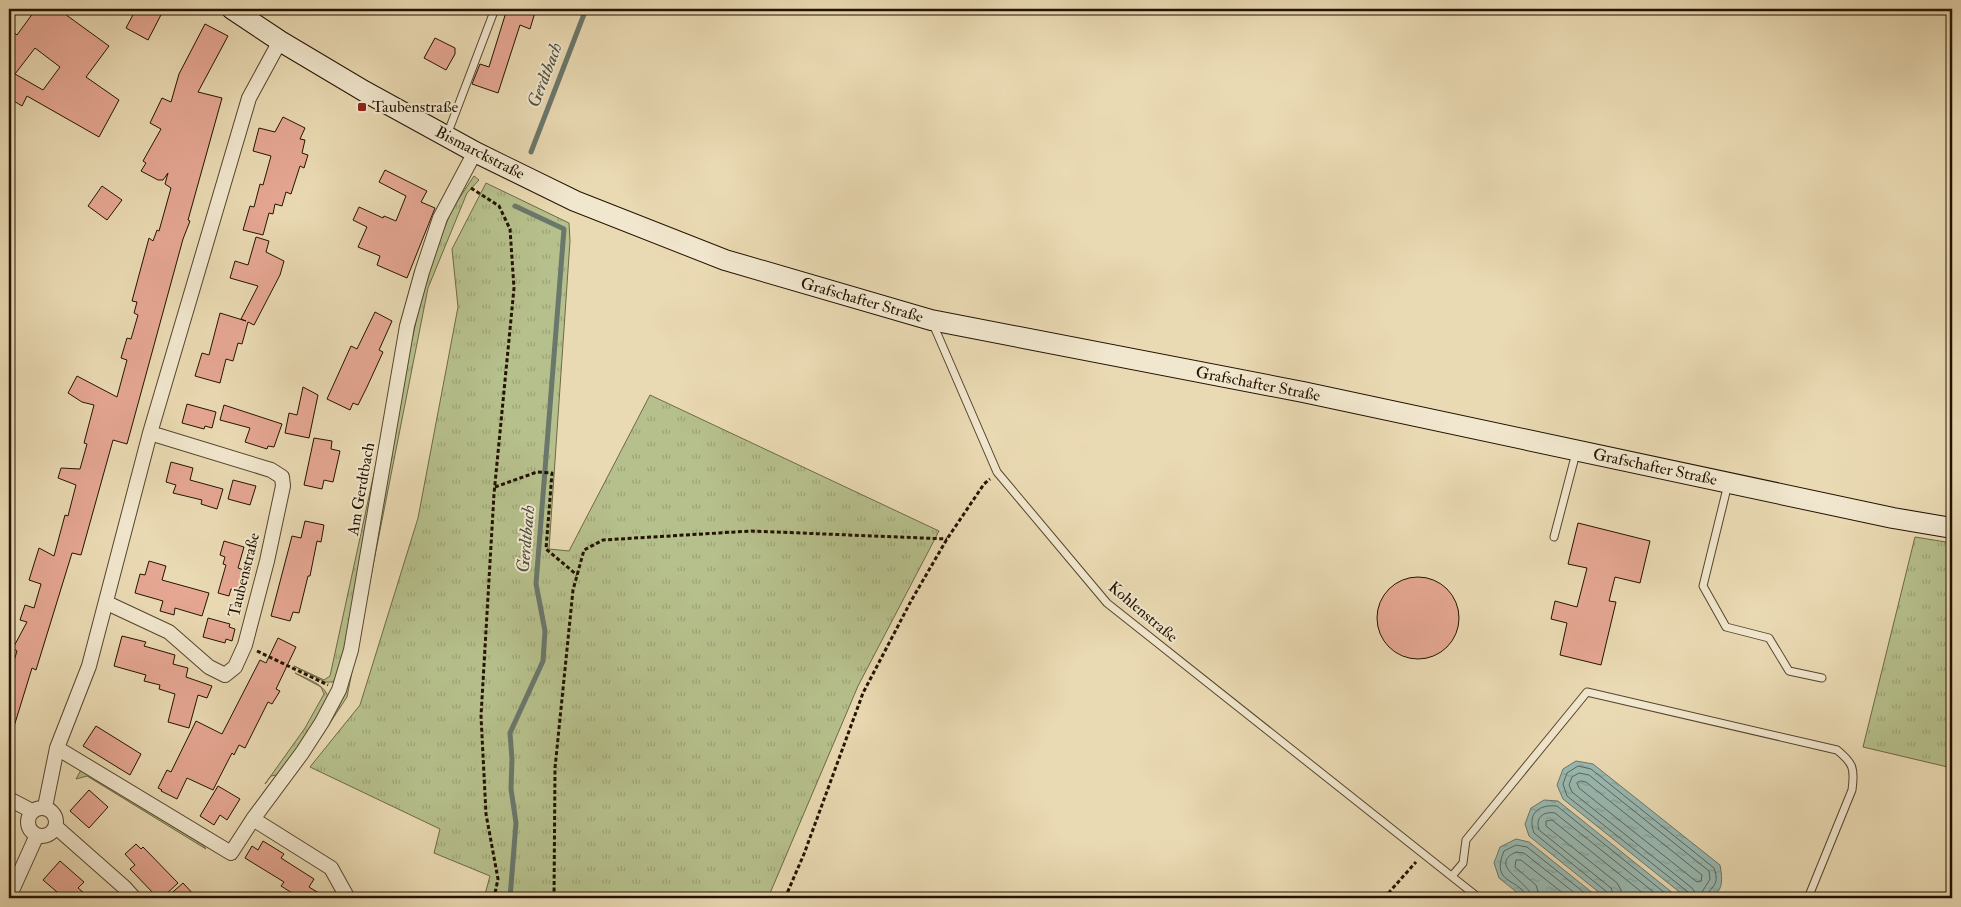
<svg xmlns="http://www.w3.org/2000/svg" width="1961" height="907" font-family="'IM FELL Double Pica',serif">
  <defs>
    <pattern id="grass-tufts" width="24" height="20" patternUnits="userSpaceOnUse" patternTransform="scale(1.25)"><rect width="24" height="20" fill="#b6c08c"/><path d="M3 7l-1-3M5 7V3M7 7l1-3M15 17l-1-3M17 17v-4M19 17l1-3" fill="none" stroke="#9ca477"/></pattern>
    <pattern id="water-ripples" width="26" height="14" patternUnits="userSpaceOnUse" patternTransform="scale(1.25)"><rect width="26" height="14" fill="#99bab3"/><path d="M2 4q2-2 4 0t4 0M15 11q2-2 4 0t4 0" fill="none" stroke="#849f98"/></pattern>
  </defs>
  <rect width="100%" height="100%" fill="#eadab3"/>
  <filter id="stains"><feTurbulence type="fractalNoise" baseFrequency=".004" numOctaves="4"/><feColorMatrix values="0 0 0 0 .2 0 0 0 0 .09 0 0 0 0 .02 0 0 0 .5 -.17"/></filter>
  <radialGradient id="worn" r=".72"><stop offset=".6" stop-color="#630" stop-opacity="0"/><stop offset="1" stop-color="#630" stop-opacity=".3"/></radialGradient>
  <path fill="url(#grass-tufts)" stroke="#6c6a46" d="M474,176L479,180L467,193L428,288L347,697L309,755L274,796L235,860L232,857L334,707L426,274L452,209Z
    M486,183L569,223L570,241L549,549L569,551L650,395L939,531L858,686L768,898H484L490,876L434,853L440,829L310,767L360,705L418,518L458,307L452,249Z
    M383,432L349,637L335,682H325L294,666L324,680L330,676Z
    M1915,537L1952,543V768L1863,747Z
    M295,673C307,679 331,686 328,703L281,774L271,776L265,784L305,728L324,694L321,687Z
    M81,770L203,845L206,849L87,776L76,779Z"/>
  <path fill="url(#water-ripples)" stroke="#6a776b" d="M1576,761L1593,764L1720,865C1726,896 1715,898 1687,898L1563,799L1557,785L1563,769Z
    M1544,800L1558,801L1679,898H1606L1529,836L1525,824L1531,808Z
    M1516,839L1529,842L1599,898H1524L1499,878L1494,863L1500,847Z"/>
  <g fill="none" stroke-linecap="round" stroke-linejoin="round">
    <path stroke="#5e665a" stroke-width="1" d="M1581,781L1586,782L1702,875L1701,881L1697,882L1579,788L1577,783Z
      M1526,898C1523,878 1489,886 1504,851L1516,845L1527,847L1591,898
      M1532,898C1531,882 1486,866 1516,852L1524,853L1581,898
      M1540,898L1536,885L1515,867L1516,860H1521L1569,898
      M1609,898L1607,892L1534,833C1527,814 1538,804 1557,806L1671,898
      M1615,898L1611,888L1539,830C1535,818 1543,811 1555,813L1661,898
      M1622,898L1621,890L1617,883L1546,826V821L1552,820L1649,898
      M1690,898L1688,892L1567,796L1563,784L1567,773L1578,766L1591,769L1714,868C1721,888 1709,885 1707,898
      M1696,898L1698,897L1692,888L1572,792L1569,785L1572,777L1579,773L1589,775L1709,871L1710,879L1699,897L1701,898"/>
    <path stroke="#6a776b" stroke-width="5" d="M531,152L586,9
      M510,898L516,823L511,789L512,759L510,733L543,661L545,631L536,584L564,229L515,206"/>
  </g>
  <path fill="#e6a793" stroke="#231300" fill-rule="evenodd" d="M36,9H58L109,46L86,77L119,100L99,137L27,96L22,106L9,98V29L17,35ZM35,48L60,67L43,90L15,74Z
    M136,9H164L148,40L126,28Z
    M507,9L515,12L516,9H536L530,29L520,25L498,93L472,84L480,64L489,67Z
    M205,24L228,36L198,92L222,98L188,220L190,221L183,239L127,444L113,440L81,555L72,553L36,670L32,668L12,733H9V677L17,651L13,648L27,622L20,620L25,605L34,608L41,584L29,580L39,548L54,556L65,515L68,516L76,485L58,478L61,468L80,469L87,444L84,443L94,405L82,402L68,393L77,376L117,397L127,360L121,358L127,338L131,339L138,315L134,313L137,302L132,301L149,238L153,241L157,230L159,231L171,188L165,184L168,173L163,180H158L141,171L146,163L143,161L161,129L150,123L162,98L171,102L179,74Z
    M435,38L455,48V54L446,70L424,58Z
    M283,117L305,128L300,139L305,140L302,153L308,155L304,168L300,166L291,194L286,192L282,206L275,204L273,214L269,213L263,235L243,230L250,206L254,207L260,184L263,185L271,156L253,151L259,128L275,132Z
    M385,170L427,191L421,202L435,208L407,278L377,265L380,256L358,247L367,227L353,220L359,207L383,218L384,216L396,221L406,196L379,182Z
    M102,186L122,200L107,220L88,206Z
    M256,237L269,241L266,252L284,261L280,275L254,325L248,322L242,344L238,343L233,361L226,359L220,383L195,376L202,353L209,355L220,313L246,321L241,319L258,286L230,278L235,261L248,265Z
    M375,312L392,321L379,350L383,352L367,387L358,405L353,403L350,410L327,399L351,346L357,349Z
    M303,387L318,395L309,438L285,433L289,413L297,415Z
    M187,404L216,412L212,428L205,426L204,429L182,423Z
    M224,405L282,424L274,447L268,446L267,449L245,442L250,428L220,420Z
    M314,438L332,441L331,449L340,451L333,482L324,480L322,489L304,485Z
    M171,462L193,468L190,480L223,489L217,509L201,504L202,500L173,493L176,485L166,482Z
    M233,480L256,486L250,505L228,499Z
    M305,521L324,525L321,542L317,541L310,576H308L299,613L293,612L290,621L271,616L292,536L301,538Z
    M1578,523L1650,541L1640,583L1615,577L1609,601L1616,602L1601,665L1560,655L1567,623L1551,619L1555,601L1577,607L1587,568L1568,564Z
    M224,541L244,547L238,568L247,571L241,592L231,589L229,596L218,593L226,565L223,564L225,557L220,555Z
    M149,561L166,566L162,580L209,593L202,616L175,608L174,615L160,611L163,601L135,593L140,574L145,575Z
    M1377 618a41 41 0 1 1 82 0a41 41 0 1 1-82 0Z
    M208,618L230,624L229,627L235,629L232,641L226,639L225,643L203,637Z
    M122,636L146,642L144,646L175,655L173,664L188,668L186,677L212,686L207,698L198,695L189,728L168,722L175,694L159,689L160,685L144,681L146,675L114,666Z
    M278,638L296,647L276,689L280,691L272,704L268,702L245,748L239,745L234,755L232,753L213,790L187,778L177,799L161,791L162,790L158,788L167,770L171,772L196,721L222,734L260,660L266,663Z
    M96,726L141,754L130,775L83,746Z
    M218,786L240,799L227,820L220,815L214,825L200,816Z
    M89,790L108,807L89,828L70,811Z
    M263,841L284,854L281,858L314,879L309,887L327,898H300L281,886L284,882L245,858L252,846L258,850Z
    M136,844L141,849L143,847L178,883L162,898H158L130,869L135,865L125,854Z
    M60,861L84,882L78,888L90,898H64L43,880Z
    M183,883L197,898H166Z"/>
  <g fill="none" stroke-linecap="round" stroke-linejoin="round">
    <defs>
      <path id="lane" d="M447,135L493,14
        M933,324L997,472L1107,603L1479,898
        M1728,484L1703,586L1726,627L1769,638L1789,671L1822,678
        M1554,537L1576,453
        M1452,876L1463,863L1466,840L1587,692L1837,750C1853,763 1855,768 1852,790L1808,898"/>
      <path id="street" d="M107,603L169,632L209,667L225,675L235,667L245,645L267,561L283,486L282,477L271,470L150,433
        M57,748L231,853L253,819L302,753L322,722L339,690L351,650L407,326L422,272L440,218L475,152
        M9,799L32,811
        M45,807L57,748L89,666L150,433L249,98L280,41
        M28 822a14 14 0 1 1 28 0a14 14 0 1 1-28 0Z
        M253,819L331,868L346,895
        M56,827L124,887L134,898
        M9,897L37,835"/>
      <path id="secondary" d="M232,9L280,41L364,91L475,152L575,201L725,260L931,320L1303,392L1893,518L1952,528"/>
    </defs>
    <use href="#lane" stroke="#55452d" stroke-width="9"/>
    <use href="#street" stroke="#55452d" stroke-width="16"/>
    <use href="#secondary" stroke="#231300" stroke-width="22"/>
    <path stroke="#231300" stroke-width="3" stroke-dasharray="4 2.5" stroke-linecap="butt" d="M471,188L499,206L510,229L514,288L494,494L481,716L486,814L498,879L494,898
      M495,487L537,472L552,473L546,549L577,575
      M257,651L328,685
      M554,898L555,768L573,590L584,550L603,540L751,531L947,539
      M785,898L804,854L863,693L911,601L947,539L984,484L990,479
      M1384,898L1416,862"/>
    <use href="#lane" stroke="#f1e7ce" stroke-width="7"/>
    <use href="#street" stroke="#f1e7ce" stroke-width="14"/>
    <use href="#secondary" stroke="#f1e7ce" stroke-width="20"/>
  </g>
  <rect fill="#8f2418" stroke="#f1e7ce" stroke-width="2" x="357" y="102" width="10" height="10" rx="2.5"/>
  <g text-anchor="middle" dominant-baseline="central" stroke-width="4" stroke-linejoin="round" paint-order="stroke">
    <g font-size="16" fill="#231300" stroke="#f1e7ce" text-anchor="start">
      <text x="372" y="107">Taubenstraße</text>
    </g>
    <g font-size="16" fill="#231300" stroke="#f1e7ce">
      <text transform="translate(480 153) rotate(27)">Bismarckstraße</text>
      <text transform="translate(862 300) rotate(16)">Grafschafter Straße</text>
      <text transform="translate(1258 384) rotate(11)">Grafschafter Straße</text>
      <text transform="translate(1655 467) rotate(12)">Grafschafter Straße</text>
      <text transform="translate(361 489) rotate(-80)">Am Gerdtbach</text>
      <text transform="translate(244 575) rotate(-76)">Taubenstraße</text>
      <text transform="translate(1143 612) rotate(40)">Kohlenstraße</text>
    </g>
    <g font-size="18" font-style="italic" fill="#4c4d3f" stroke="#f1e7ce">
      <text transform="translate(545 75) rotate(-69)">Gerdtbach</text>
      <text transform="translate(526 539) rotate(-85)">Gerdtbach</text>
    </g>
  </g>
  <rect width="1961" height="907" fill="none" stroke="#eadab3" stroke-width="30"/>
  <rect x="10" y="10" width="1941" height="887" fill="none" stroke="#231300" stroke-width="2.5"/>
  <rect x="15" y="15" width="1931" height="877" fill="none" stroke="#231300"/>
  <rect width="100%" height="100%" filter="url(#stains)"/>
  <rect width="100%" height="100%" fill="url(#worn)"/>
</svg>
